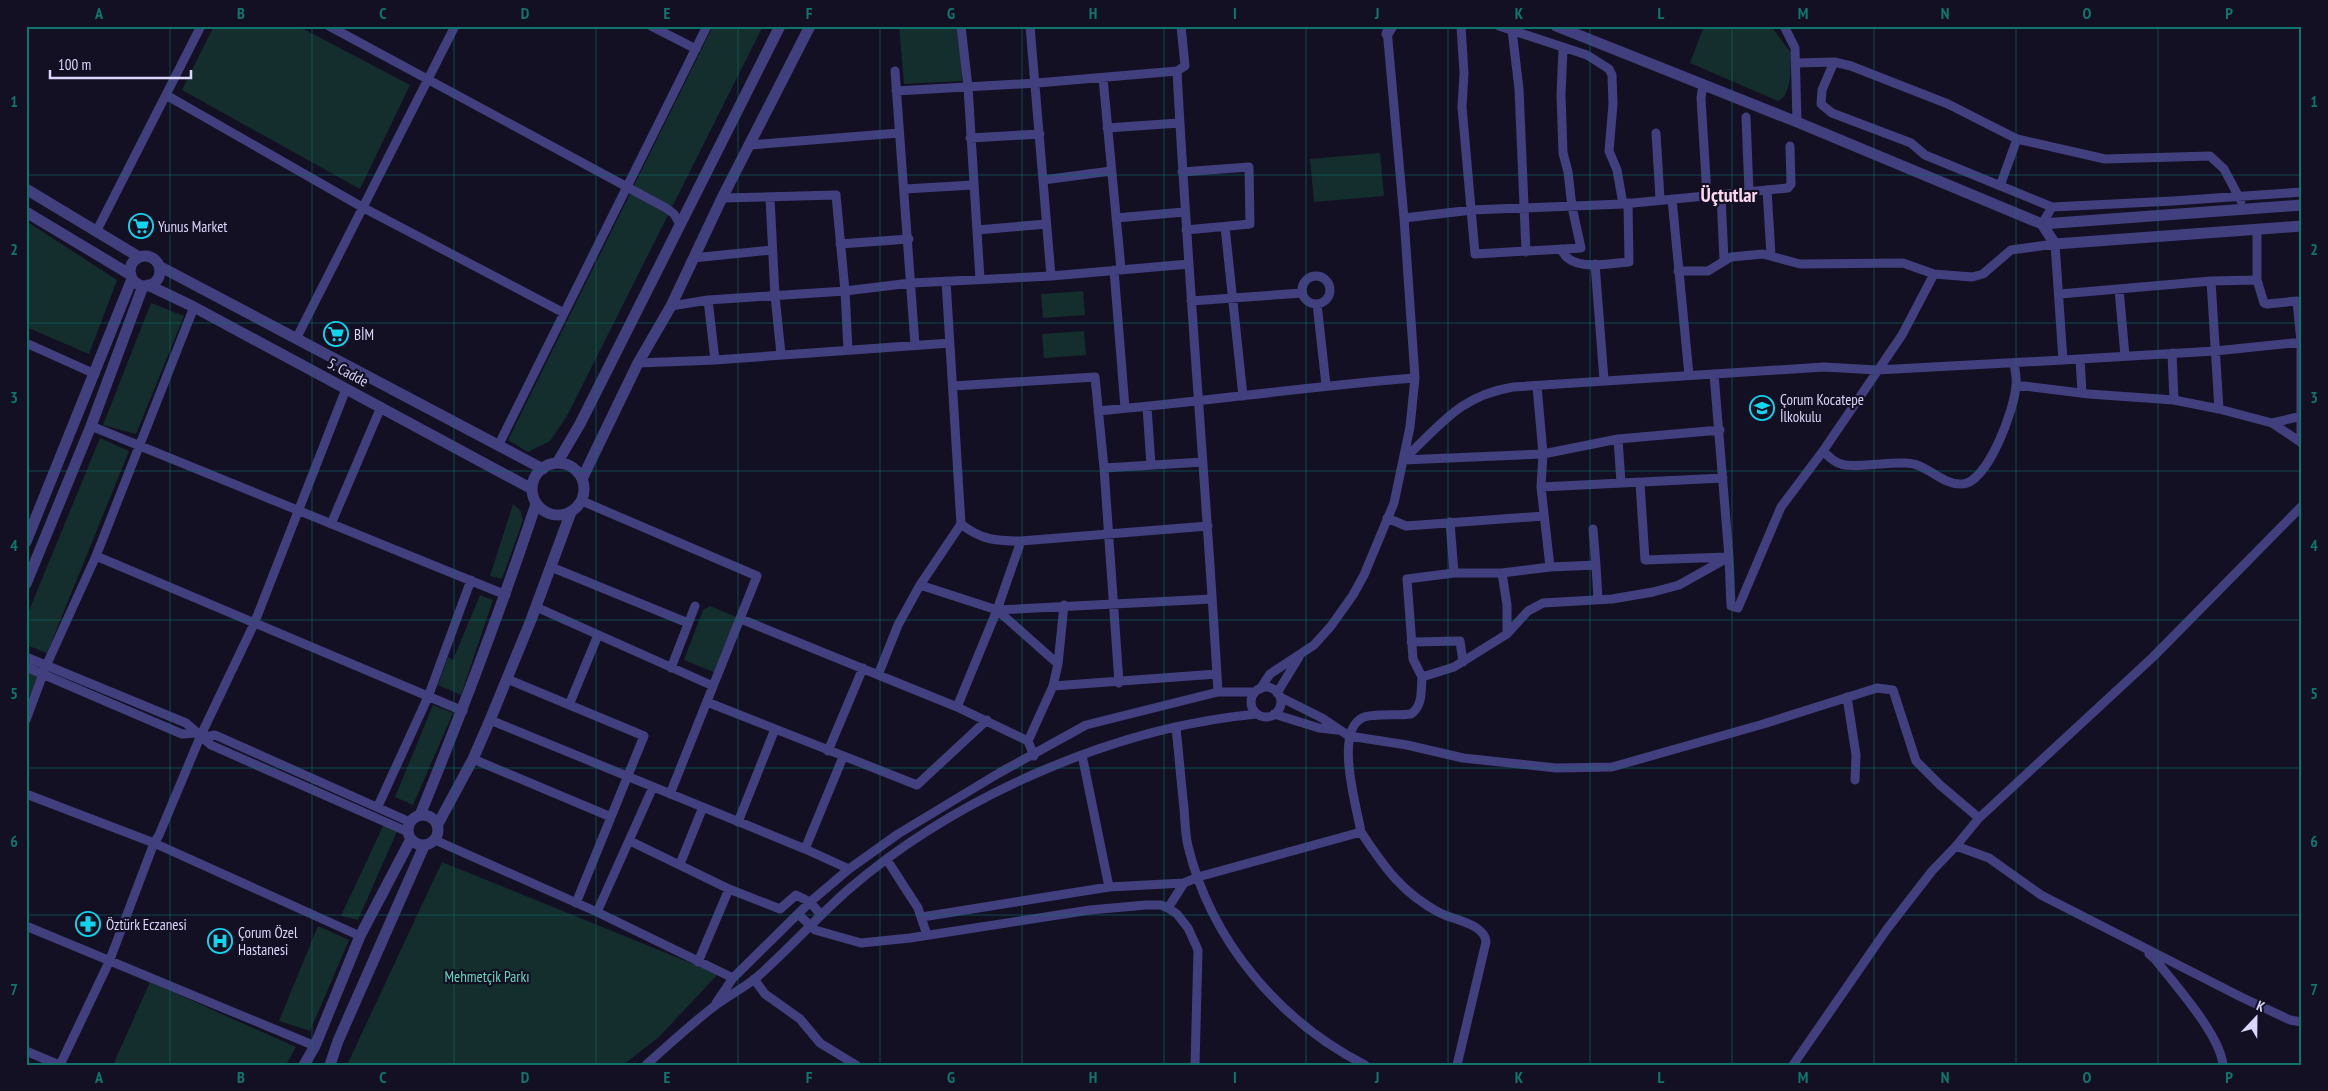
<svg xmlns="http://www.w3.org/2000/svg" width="2328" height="1091" font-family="'PT Sans Narrow',sans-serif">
  <rect width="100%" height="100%" fill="#141024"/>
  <path fill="#142d2d" d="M214,26H298L410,85L360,189L182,90Z
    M713,26H763L567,416L550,441L528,452L508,440Z
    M899,26H959L962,81L904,84Z
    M1704,26H1771L1791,53C1790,67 1793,94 1778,101L1690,63Z
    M1380,153L1384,196L1314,202L1310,159Z
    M26,221L117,280L89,354L26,327Z
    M1083,291L1085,315L1043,318L1041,294Z
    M151,303L184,316L136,434L103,425Z
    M1084,331L1086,355L1044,358L1042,334Z
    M100,438L129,451L47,653L26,645V618Z
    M513,504L520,510L523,520L502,579L490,576Z
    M480,595L493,600L461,695L438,685L448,657L453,660Z
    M710,606L739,618L716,673L684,660L703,610Z
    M26,672L38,677L26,705Z
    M433,705L453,713L413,805L395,797Z
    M384,824L398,829L358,920L341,916Z
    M442,862L718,974L659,1037L623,1065H347Z
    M318,926L349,940L310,1031L279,1021Z
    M150,982L296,1047L286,1065H113Z"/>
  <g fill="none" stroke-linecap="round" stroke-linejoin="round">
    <path stroke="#423f7f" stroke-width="9" d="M329,26L666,208L674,214L680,224
      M651,26L696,49
      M961,26L968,87L980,279
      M1030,26L1051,276
      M1461,26L1464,73L1462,107L1475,254L1581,248L1572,207L1568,172L1563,153L1561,95L1563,49
      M1499,26L1587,55L1609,69L1612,75L1613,104L1609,151L1617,170L1623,204
      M1784,26L1795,48L1797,122
      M1512,30L1519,89L1526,252
      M1834,62L1822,90L1821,104L1832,113L1911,143L1925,155L2052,207L2173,201L2302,192
      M1797,63L1834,62L1851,66L1948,104L2017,139L2105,159L2210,156L2224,169L2241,201
      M895,71L915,345
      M1177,71C1188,279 1206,485 1218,692
      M1103,78L1121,269
      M1703,85L1701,98L1707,196
      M896,91L1037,83L1177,71L1185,66L1181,26
      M166,95L362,207L564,313
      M1746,117L1749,192
      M1107,128L1179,123
      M1656,133L1660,199
      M970,138L1040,134
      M750,145L899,133
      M1182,172L1249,167L1250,224L1186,230
      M1043,180L1111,171
      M2000,186L2017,139
      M905,189L973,185
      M1767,190L1771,255
      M1721,194L1724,261
      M722,198L836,195L845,291L848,350
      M770,198L775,296L781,354
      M1672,199L1689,375
      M1116,218L1184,212
      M1404,218L1472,210L1623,204L1788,188L1791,184L1790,146
      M2042,224L2052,207
      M1225,227L1243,396
      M977,230L1046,224
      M96,232L201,26
      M840,244L909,239
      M1561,249C1571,273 1608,263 1629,262L1628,203
      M693,258L772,250
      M1595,264L1604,380
      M1114,270L1125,408
      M1678,271H1708L1731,257L1763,254L1800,264L1903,263L1934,274L1972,277L1983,274L2011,250L2055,244L2063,360
      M1302 290a14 14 0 1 1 28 0a14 14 0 1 1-28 0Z
      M2257,280V230
      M2211,281L2219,409
      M2119,289L2125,356
      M2060,294L2211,281L2257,280L2264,303L2267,304L2297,301L2301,342V443
      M708,300L715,360
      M1191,301L1302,293
      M1317,304L1326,385
      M671,306L708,300L845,291L911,283L1051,276L1189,264
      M296,339L455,26
      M26,343L95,374
      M2172,353L2174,400
      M2080,359L2082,393
      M638,363L715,360L950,343
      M1714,374L1729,557L1731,606L1738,608L1781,507L1823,451L1902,335L1934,274
      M2016,385L2089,394L2174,400L2219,409L2272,423L2302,443
      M953,386L1095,377L1104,468L1119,683
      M1537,386L1543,454L1541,487L1550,567
      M1147,407L1151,465
      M1098,411C1204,402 1309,386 1415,378
      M2272,423L2302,416
      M91,426L506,595
      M1618,439L1621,483
      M498,446L707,26
      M1823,451C1829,457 1836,464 1845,465C1860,467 1888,462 1906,463C1927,463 1941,485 1962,484C1988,483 2015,408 2016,385C2017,378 2015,370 2014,363
      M1403,460C1441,425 1459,396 1513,387L1824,367L1877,370L2063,360L2215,351L2302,342
      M1403,460L1543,454L1618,439L1720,430
      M1104,468L1203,462
      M1640,483L1645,560L1727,557
      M1541,487L1723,478
      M582,501L757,576L670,794
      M1387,518L1406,526L1544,516
      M1450,522L1454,573
      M331,524L381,407
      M961,524C981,540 996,541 1021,541L1208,526
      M96,556L463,711
      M1596,565L1598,599
      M551,567L688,623
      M920,585L997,610L1212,599
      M536,607L713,686
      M997,610L1058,664
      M741,619L957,707L1028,741
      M1507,634L1528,611L1543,603L1612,599L1653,592L1679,585L1729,557
      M1411,642L1460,641L1463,662
      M26,657L186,723L211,745L408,832
      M26,667L182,734L196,733
      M671,668L695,606
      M878,675L898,625L920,585L961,524L946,281
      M1422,677L1413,659L1407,579L1454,573H1502L1550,567L1596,565L1593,529
      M507,679L644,736L576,903
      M1053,686L1217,674
      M1251 702a15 15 0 1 1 30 0a15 15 0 1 1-30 0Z
      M1260,689L1270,674L1314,645L1331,626L1353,595L1364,575L1394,503L1410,427L1415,378L1404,218L1387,29
      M1277,693L1299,657
      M1280,697L1322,718L1349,736L1407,745L1463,758L1556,768L1612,767L1760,725L1877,688L1893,690L1916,761L1940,785L1979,818
      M1847,697L1856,755L1855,780
      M707,702L917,785L987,720
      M569,705L598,635
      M957,707L997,610L1021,541
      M1274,714L1319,728L1337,730
      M26,720L46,666L96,556L194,307
      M490,720L805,849L849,869
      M1176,728C1179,755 1181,782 1184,808C1185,820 1185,834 1188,846C1211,941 1279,1021 1365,1065
      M205,737L215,735L410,822
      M828,751L863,668
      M1082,755L1109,887
      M1034,756L1028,741L1053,686L1058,664L1064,605
      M473,759L611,817
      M26,794L154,843L360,936
      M378,806L428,697L471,580
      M738,822L775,729
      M1361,832C1384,867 1402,893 1440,913C1454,920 1485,924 1486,942L1457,1065
      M435,840L597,912L733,978
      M630,841L729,889L780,909L796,895L810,902L821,915
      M1956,846L1979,818L2153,657L2302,506
      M805,849L843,757
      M887,860L918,908L927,935
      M680,864L703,807
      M1168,908L1184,883L1198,877L1361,832C1357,808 1334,732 1362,718C1372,713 1398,716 1411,714C1423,706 1421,690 1422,677L1454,667L1507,634V605L1502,573
      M597,912L653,787
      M798,914L815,930L861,943L910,938L1090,910L1146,905H1161L1168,908L1177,914L1188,928L1198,950L1195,1065
      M922,917L1109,887L1184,883
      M26,926L315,1046
      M2149,954L2155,959C2174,984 2220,1034 2223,1065
      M698,962L729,889
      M754,979L765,994L800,1019L820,1043L856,1065
      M716,1003L733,978L810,902L849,869L898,834L999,773L1086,725L1218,692H1255
      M26,1051L59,1065
      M60,1065L109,962L154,843L159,835L201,735L254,624L346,389
      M646,1065C667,1046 689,1026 712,1008C726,997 742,989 756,978C788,950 817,917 849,889C957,796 1115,727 1257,714
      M1793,1065L1887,929L1932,871L1956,846L1989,858L2041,895L2241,997L2290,1020L2302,1022"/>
    <path stroke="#423f7f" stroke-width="11" d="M1556,26L1797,122L2042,224L2302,205
      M1387,34L1392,26
      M26,189L139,257
      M26,212L131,275
      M2042,224L2055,244L2302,226
      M130 271a15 15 0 1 1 30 0a15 15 0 1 1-30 0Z
      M159,266L543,469
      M148,285L194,307L532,489
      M557,463L580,424L780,26
      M532 489a26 26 0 1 1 52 0a26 26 0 1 1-52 0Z
      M582,479L638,363L671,306L722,198L810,26
      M26,542L132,279
      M26,584L91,426L143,286
      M408 830a15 15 0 1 1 30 0a15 15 0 1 1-30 0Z
      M420,815C462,712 501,609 536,504
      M438,824L473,759L490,720L531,620L571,512
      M304,1065L315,1046L360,936L411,839
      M330,1065L338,1041L424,846"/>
  </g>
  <path fill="none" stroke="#0f766e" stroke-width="1" stroke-opacity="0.55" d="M170,26V1065M312,26V1065M454,26V1065M596,26V1065M738,26V1065M880,26V1065M1022,26V1065M1164,26V1065M1306,26V1065M1448,26V1065M1590,26V1065M1732,26V1065M1874,26V1065M2016,26V1065M2158,26V1065M26,175H2302M26,323H2302M26,471H2302M26,620H2302M26,768H2302M26,915H2302"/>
  <defs>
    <symbol id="supermarket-ring" viewBox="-11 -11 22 22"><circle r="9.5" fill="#141024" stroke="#11d5ed" stroke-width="1.5"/><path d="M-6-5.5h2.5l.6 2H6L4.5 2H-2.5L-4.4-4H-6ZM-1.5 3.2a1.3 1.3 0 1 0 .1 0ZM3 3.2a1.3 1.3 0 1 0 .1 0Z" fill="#11d5ed"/></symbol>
    <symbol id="school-ring" viewBox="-11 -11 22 22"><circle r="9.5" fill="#141024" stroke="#11d5ed" stroke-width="1.5"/><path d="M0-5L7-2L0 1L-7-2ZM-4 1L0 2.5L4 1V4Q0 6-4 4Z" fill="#11d5ed"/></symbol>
    <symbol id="pharmacy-ring" viewBox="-11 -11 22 22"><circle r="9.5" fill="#141024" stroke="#11d5ed" stroke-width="1.5"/><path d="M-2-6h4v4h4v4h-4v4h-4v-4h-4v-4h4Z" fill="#11d5ed"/></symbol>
    <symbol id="hospital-ring" viewBox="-11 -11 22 22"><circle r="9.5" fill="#141024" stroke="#11d5ed" stroke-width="1.5"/><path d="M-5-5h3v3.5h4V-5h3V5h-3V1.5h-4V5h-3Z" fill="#11d5ed"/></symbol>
  </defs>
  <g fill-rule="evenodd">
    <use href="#supermarket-ring" x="127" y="212" width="28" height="28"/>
    <use href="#supermarket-ring" x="322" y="320" width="28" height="28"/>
    <use href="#school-ring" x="1748" y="394" width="28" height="28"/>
    <use href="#pharmacy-ring" x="74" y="910" width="28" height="28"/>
    <use href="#hospital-ring" x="206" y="927" width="28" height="28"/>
  </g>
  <g text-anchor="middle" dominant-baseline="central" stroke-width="4.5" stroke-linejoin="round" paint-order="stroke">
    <g font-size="15" fill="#dbd6fc" stroke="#141024" text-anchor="start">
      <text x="158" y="226">Yunus Market</text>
      <text x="354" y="334">BİM</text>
      <text x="1780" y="399">Çorum Kocatepe<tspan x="1780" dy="17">İlkokulu</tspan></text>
      <text x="106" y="924">Öztürk Eczanesi</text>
      <text x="238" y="932">Çorum Özel<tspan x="238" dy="17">Hastanesi</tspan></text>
    </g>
    <g font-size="15" fill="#dbd6fc" stroke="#141024">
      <text transform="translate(348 372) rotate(28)">5. Cadde</text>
    </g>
    <g font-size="15" fill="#67d7bc" stroke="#141024">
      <text x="487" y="976">Mehmetçik Parkı</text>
    </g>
    <g font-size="20" font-weight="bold" fill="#fcd8ef" stroke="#141024">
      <text x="1729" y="195">Üçtutlar</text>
    </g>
  </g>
  <rect width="2328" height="1091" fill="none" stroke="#141024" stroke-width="55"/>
  <g transform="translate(2256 1018) rotate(22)" stroke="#141024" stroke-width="4" paint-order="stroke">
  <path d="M0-4L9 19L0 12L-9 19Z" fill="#dbd6fc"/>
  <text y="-8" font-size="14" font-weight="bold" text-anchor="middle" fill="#dbd6fc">K</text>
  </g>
  <path d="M50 70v8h141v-8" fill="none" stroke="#dbd6fc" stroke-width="2.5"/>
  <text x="58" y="70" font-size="15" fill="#dbd6fc" stroke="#141024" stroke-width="4" paint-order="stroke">100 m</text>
  <rect x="28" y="28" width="2272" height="1036" fill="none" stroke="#0f766e" stroke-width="2"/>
  <g font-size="16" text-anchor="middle" font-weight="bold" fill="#0f766e">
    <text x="99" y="19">A</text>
    <text x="241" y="19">B</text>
    <text x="383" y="19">C</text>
    <text x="525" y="19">D</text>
    <text x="667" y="19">E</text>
    <text x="809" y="19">F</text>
    <text x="951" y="19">G</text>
    <text x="1093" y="19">H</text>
    <text x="1235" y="19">I</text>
    <text x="1377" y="19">J</text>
    <text x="1519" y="19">K</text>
    <text x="1661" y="19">L</text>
    <text x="1803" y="19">M</text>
    <text x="1945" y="19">N</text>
    <text x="2087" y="19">O</text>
    <text x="2229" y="19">P</text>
    <text x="14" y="107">1</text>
    <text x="2314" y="107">1</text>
    <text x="14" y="255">2</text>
    <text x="2314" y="255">2</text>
    <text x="14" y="403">3</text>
    <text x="2314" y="403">3</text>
    <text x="14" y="551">4</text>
    <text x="2314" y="551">4</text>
    <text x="14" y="699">5</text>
    <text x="2314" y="699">5</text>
    <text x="14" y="847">6</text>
    <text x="2314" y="847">6</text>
    <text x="14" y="995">7</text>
    <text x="2314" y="995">7</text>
    <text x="99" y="1083">A</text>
    <text x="241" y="1083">B</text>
    <text x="383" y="1083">C</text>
    <text x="525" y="1083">D</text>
    <text x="667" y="1083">E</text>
    <text x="809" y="1083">F</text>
    <text x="951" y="1083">G</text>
    <text x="1093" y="1083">H</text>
    <text x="1235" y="1083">I</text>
    <text x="1377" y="1083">J</text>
    <text x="1519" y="1083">K</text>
    <text x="1661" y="1083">L</text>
    <text x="1803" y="1083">M</text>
    <text x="1945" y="1083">N</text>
    <text x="2087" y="1083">O</text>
    <text x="2229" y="1083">P</text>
  </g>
</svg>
